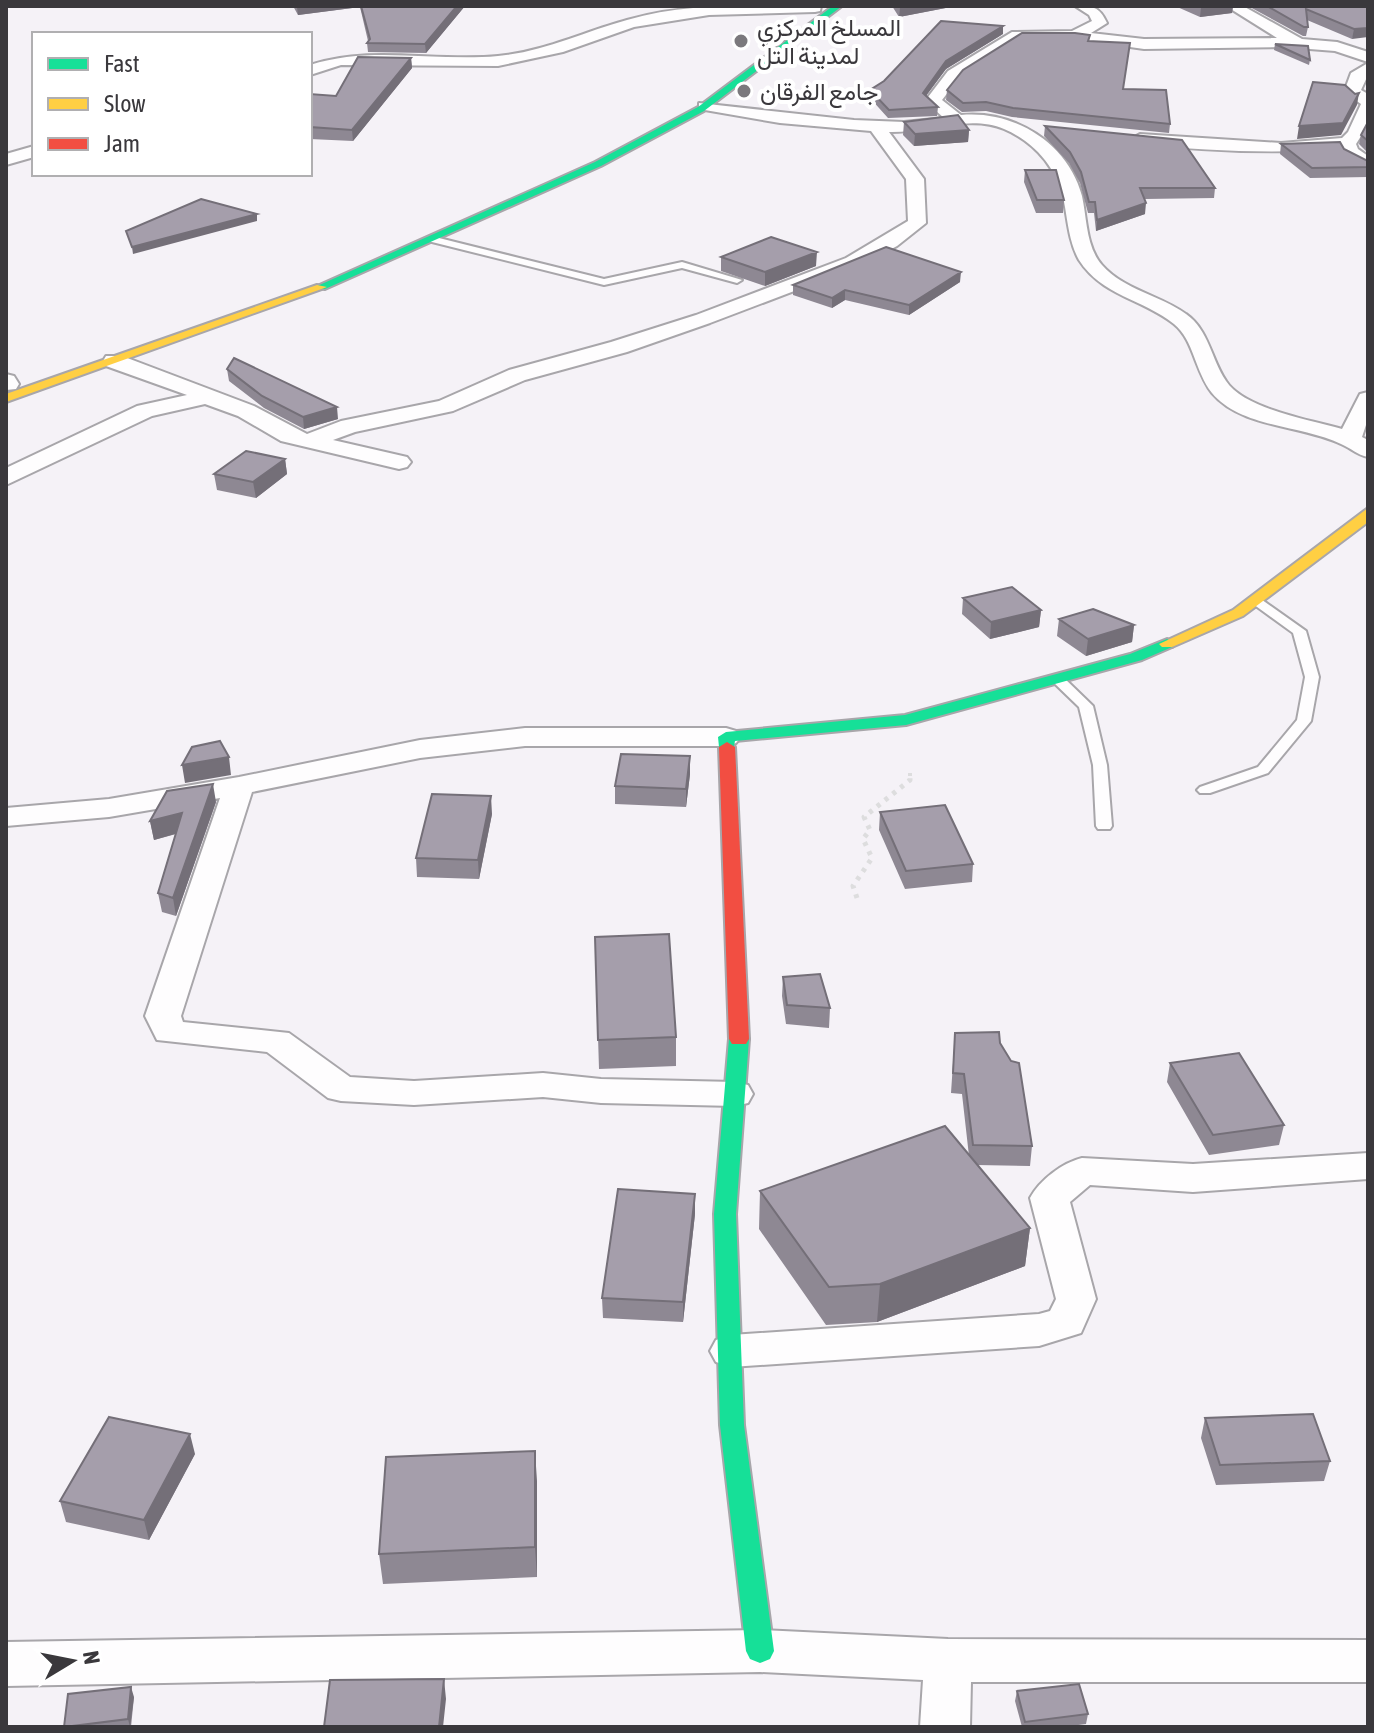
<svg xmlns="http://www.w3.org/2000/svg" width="1374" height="1733" font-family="'Asap Condensed',Vazirmatn,sans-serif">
  <rect width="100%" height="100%" fill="#f5f2f7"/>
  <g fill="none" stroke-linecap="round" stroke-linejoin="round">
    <defs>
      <path id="lane" d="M431,236L604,279L682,262L742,280L737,283L682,268L604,285L428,241L426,239Z
        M1258,597L1306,631L1319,677L1311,721L1268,773L1210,793H1200L1197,790L1200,787L1258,767L1297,720L1305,677L1293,633L1253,604V598Z
        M1058,676L1063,677L1093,706L1107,765L1112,826L1110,829H1098L1096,826L1093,765L1079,707L1051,680Z"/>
      <path id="street" d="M821,6L820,11L815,12L709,15L634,27L563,52L498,66L341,65L310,75V65C370,45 435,62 498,56C543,52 583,32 627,20C689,2 757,6 821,6Z
        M1075,6C1093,6 1099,6 1107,23L1091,33L1144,39L1277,38L1226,6H1243L1302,39L1337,42L1368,52V62L1335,51L1284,47L1144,49L1074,39H1020L960,77L942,100L961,115C1014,110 1068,143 1082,196C1087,219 1086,247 1102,265C1124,290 1160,295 1186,314C1209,330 1211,359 1226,381C1244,409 1311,420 1342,429L1360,394L1368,392V419L1362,437L1368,440V457C1357,455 1351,448 1341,444C1302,425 1241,428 1212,393C1195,372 1194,340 1174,324C1143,299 1102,296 1079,260C1070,244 1068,225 1065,207C1060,172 1037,143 1004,129C970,114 925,133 889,132L924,179L926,223L897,246L860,266L710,323L627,352L525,380L453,411L355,432L333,440L407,457L411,462L407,467L399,469L281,441L238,416L205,404L152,416L6,485V468L137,406L187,395L106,366L103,361L106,356H122L254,406L307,434L341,421L439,401L509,370L611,342L696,315L846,258L908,221L906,179L871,131L780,123L699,109V103L854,120L904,122L944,118L925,101L948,71L1012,32L1072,31L1092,21L1089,15Z
        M1368,63V75L1361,90L1368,94V125L1356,144L1358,149L1368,156V169L1344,156L1340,149C1273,154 1208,151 1140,144L1131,139L1140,134L1281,143L1342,138L1348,132L1361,104L1344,92L1351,73Z
        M34,146V157L6,165V154Z
        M6,374L14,376L19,384L16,389L6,390Z
        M525,728H726L736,731L741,737L736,743L726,746H525L420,758L252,792L181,1016L183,1022L289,1033L350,1077L414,1081L543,1073L601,1079L735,1082L748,1085L753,1094L748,1103L735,1106L601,1103L543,1097L414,1105L341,1101L328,1098L267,1052L157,1040L145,1016L220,798L109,817L6,826V808L109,799L239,777L420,740Z
        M1368,1153V1179L1193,1192L1090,1185L1070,1202L1096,1299L1081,1333L1039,1346L731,1367L716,1362L710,1351L716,1340L731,1335L1039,1314L1050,1311L1056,1299L1030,1198C1040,1180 1062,1163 1082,1158L1193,1164Z
        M760,1630L948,1639L1368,1640V1682H971L970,1727H920L923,1680L760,1672L6,1686V1642Z"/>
      <path id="fast" d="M833,6H842L704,111L601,166L325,289L315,287L595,162L698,107Z
        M1167,639L1175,644L1172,647L1142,660L906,725L735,741L733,751L727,752L719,747L718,737L726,732L905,715L1130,654Z
        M739,1032L746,1034L749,1039L736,1214L744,1425L774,1651L770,1659L760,1663L750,1659L746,1651L720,1425L714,1214L729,1039L732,1034Z"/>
      <path id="slow" d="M317,285L327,287L6,402V394Z
        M1368,508V522L1243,616L1172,647H1162L1159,644L1233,610Z"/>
      <path id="jam" d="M727,742L735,747L749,1039L746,1044H732L729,1039L719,747Z"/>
    </defs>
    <use href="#lane" stroke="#a8a6aa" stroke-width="4"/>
    <use href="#street" stroke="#a8a6aa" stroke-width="4"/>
    <use href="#fast" stroke="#a8a6aa" stroke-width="4"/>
    <use href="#slow" stroke="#a8a6aa" stroke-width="4"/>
    <use href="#jam" stroke="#a8a6aa" stroke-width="4"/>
    <path stroke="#ddddde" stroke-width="4" stroke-dasharray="3 5" stroke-linecap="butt" d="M910,773V777"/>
    <path stroke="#ddddde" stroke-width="5" stroke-dasharray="4 6" stroke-linecap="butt" d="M857,898L853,886L872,858L863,839L870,830L864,817L910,780V775"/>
    <use href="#lane" fill="#fefdfe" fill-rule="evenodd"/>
    <use href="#street" fill="#fefdfe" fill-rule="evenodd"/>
    <use href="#fast" fill="#16e098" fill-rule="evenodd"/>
    <use href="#slow" fill="#ffcf43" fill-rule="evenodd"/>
    <use href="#jam" fill="#f24e42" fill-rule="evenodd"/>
  </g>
  <path fill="#8e8893" d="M293,6H465L426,53L368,52L367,43L368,41L360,7L298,15Z
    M892,6H956L899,17Z
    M1175,6H1233L1232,13L1200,17Z
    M1248,6H1368L1352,39L1307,20L1308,27L1306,36H1303Z
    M1003,34L946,69L926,96L938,107L937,116L888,118L870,98V90Z
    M1090,35L1089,41L1123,89L1170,124L1169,133L1012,117L986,111L962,112L946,100L947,90Z
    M1275,44L1310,60L1309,65L1274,50Z
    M411,58L412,68L353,141L310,139V94L336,96Z
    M904,122L969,130L968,142L914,146L903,135Z
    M1368,122V153L1359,144L1361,135Z
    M1045,126L1215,188L1214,198L1145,199V214L1096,231L1094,213H1088L1080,183L1069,163L1044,136Z
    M1281,144L1344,149L1368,161V177L1310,178L1280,154Z
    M1025,170L1064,200L1063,213H1036L1024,182Z
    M721,257L816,266L765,286L721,271Z
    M960,282L909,315L845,300L832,308L793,295V285Z
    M227,369L338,419L304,429L264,408L229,381Z
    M285,459L287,474L256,498L217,490L214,474Z
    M963,598L1041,610L1039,627L990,639L962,614Z
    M1059,619L1134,625L1132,642L1086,656L1057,636Z
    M690,756V774L686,807L615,804V786Z
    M216,802L176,916L162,912L158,893L176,834L154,840L150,821Z
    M880,812L973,864L972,882L905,889L879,830Z
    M492,814L479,879L417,877L416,858Z
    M595,937L676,1037V1066L599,1069Z
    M783,977L830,1008L829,1028L786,1024L782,996Z
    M955,1033L1000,1043L1032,1146L1030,1166L977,1165L1030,1228L1025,1266L877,1322L826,1325L759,1229L760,1191L969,1156L962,1094L951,1093Z
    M1170,1063L1284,1125L1279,1145L1209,1155L1167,1082Z
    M695,1214L683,1322L603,1318L602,1298Z
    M1205,1418L1330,1461L1324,1481L1216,1485L1201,1438Z
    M195,1454L149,1540L66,1522L60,1501Z
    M537,1481V1577L383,1584L379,1554Z
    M1017,1691L1088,1714L1086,1724L1063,1727H1022L1015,1701Z
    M134,1697L131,1727H64Z"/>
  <path fill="#746f78" d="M302,6H359L360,7L298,15L297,7Z
    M457,6H465L426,53L425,44Z
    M909,6H956L899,17L900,8Z
    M1217,6H1233L1232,13L1200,17L1201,8Z
    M1003,26V34L946,69L922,101L923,93L946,61Z
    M1368,28V37L1352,39L1354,29Z
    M411,58L412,68L353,141L352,130Z
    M1359,93L1357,105L1341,135L1297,139L1299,126Z
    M969,130L968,142L914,146L915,134Z
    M1146,203L1145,214L1096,231L1097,220Z
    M257,214V221L133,254L132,247Z
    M817,252L816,266L765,286V272Z
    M961,272L960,282L909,315V305Z
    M845,290V300L832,308V298Z
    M337,407L338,419L304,429L303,417Z
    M285,459L287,474L256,498L253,482Z
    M1041,610L1039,627L990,639L991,622Z
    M1134,625L1132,642L1086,656L1088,639Z
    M690,756V774L686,807V789Z
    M229,757L231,775L185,783L182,765Z
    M213,784L216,802L176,916L173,898Z
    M491,796L492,814L479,879L478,860Z
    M182,813L185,831L154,840L150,821Z
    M695,1194V1214L683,1322V1302Z
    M1030,1228L1025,1266L877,1322L880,1284Z
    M190,1434L195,1454L149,1540L144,1520Z
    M535,1451L537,1481V1577L535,1547Z
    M444,1679L446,1699L443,1727H439Z
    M131,1687L134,1697L130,1727L128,1719Z"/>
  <path fill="#a59eab" stroke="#746f78" stroke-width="2" d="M361,6H457L425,44L367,43L370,39Z
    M1267,6H1368V28L1354,29L1306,9L1308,27H1304Z
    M941,21L1003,26L946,61L923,93L938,107L889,110L870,90L884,81Z
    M1022,33H1075L1090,35L1088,41L1130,43L1123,89L1166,90L1170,124L1013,108L986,102L963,103L947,90L963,70Z
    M1275,44L1308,46L1310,60Z
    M358,57L411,58L352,130L310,127V94L336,96Z
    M1313,82L1345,85L1355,94L1359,93L1343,123L1299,126Z
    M958,115L969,130L915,134L904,122Z
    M1368,122V141L1361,135Z
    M1045,126L1182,140L1215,188H1140L1146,203L1097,220L1095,202H1089L1081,172L1070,152Z
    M1340,142L1344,149L1368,161V167L1312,168L1281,144Z
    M1025,170H1056L1064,200H1037Z
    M201,199L257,214L132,247L126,231Z
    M771,237L817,252L765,272L721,257Z
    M886,247L961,272L909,305L845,290L832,298L793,285Z
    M234,358L337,407L303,417L262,396L227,369Z
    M246,451L285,459L253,482L214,474Z
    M1012,587L1041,610L991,622L963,598Z
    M1093,609L1134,625L1088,639L1059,619Z
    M220,741L229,757L182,765L192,747Z
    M621,754L690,756L686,789L615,786Z
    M213,784L173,898L158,893L182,813L150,821L167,791Z
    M432,794L491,796L478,860L416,858Z
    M945,805L973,864L906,871L880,812Z
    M669,934L676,1037L598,1040L595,937Z
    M820,974L830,1008L787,1005L783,977Z
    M999,1032L1000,1043L1011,1061L1019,1063L1032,1146L973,1145L964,1074L953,1073L955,1033Z
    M1239,1053L1284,1125L1213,1135L1170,1063Z
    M945,1126L1030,1228L880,1284L829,1287L760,1191Z
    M618,1189L695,1194L683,1302L602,1298Z
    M1313,1414L1330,1461L1220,1465L1205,1418Z
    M109,1417L190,1434L144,1520L60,1501Z
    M535,1451V1547L379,1554L386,1457Z
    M444,1679L439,1727H324L330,1680Z
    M1079,1684L1088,1714L1025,1722L1017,1691Z
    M131,1687L128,1719L64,1727L68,1694Z"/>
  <g fill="#7b797d" stroke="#fff" stroke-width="3">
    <circle cx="741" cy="41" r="8"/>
    <circle cx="744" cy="91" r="8"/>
  </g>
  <g text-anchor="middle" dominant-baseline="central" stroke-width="8" stroke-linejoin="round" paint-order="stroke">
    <g font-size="24" fill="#3a383c" stroke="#fff" text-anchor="start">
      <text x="757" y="27">المسلخ المركزي<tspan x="757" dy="28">لمدينة التل</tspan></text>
      <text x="760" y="91">جامع الفرقان</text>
    </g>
  </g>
  <rect width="1374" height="1733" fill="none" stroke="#3a383c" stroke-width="16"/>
  <rect x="32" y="32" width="280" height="144" fill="#ffffff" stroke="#b0afb1" stroke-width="2"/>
  <rect x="48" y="58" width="40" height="12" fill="#16e098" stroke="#b0afb1" stroke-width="2"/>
  <text x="104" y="72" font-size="24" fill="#3a383c">Fast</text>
  <rect x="48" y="98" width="40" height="12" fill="#ffcf43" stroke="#b0afb1" stroke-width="2"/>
  <text x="104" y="112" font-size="24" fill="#3a383c">Slow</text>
  <rect x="48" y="138" width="40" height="12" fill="#f24e42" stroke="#b0afb1" stroke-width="2"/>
  <text x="104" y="152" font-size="24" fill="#3a383c">Jam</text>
  <g transform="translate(72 1661) rotate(80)" stroke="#ffffff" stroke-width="6" paint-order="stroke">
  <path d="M0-6L14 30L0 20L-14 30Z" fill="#3a383c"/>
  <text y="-12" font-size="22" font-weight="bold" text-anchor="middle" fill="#3a383c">N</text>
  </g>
</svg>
